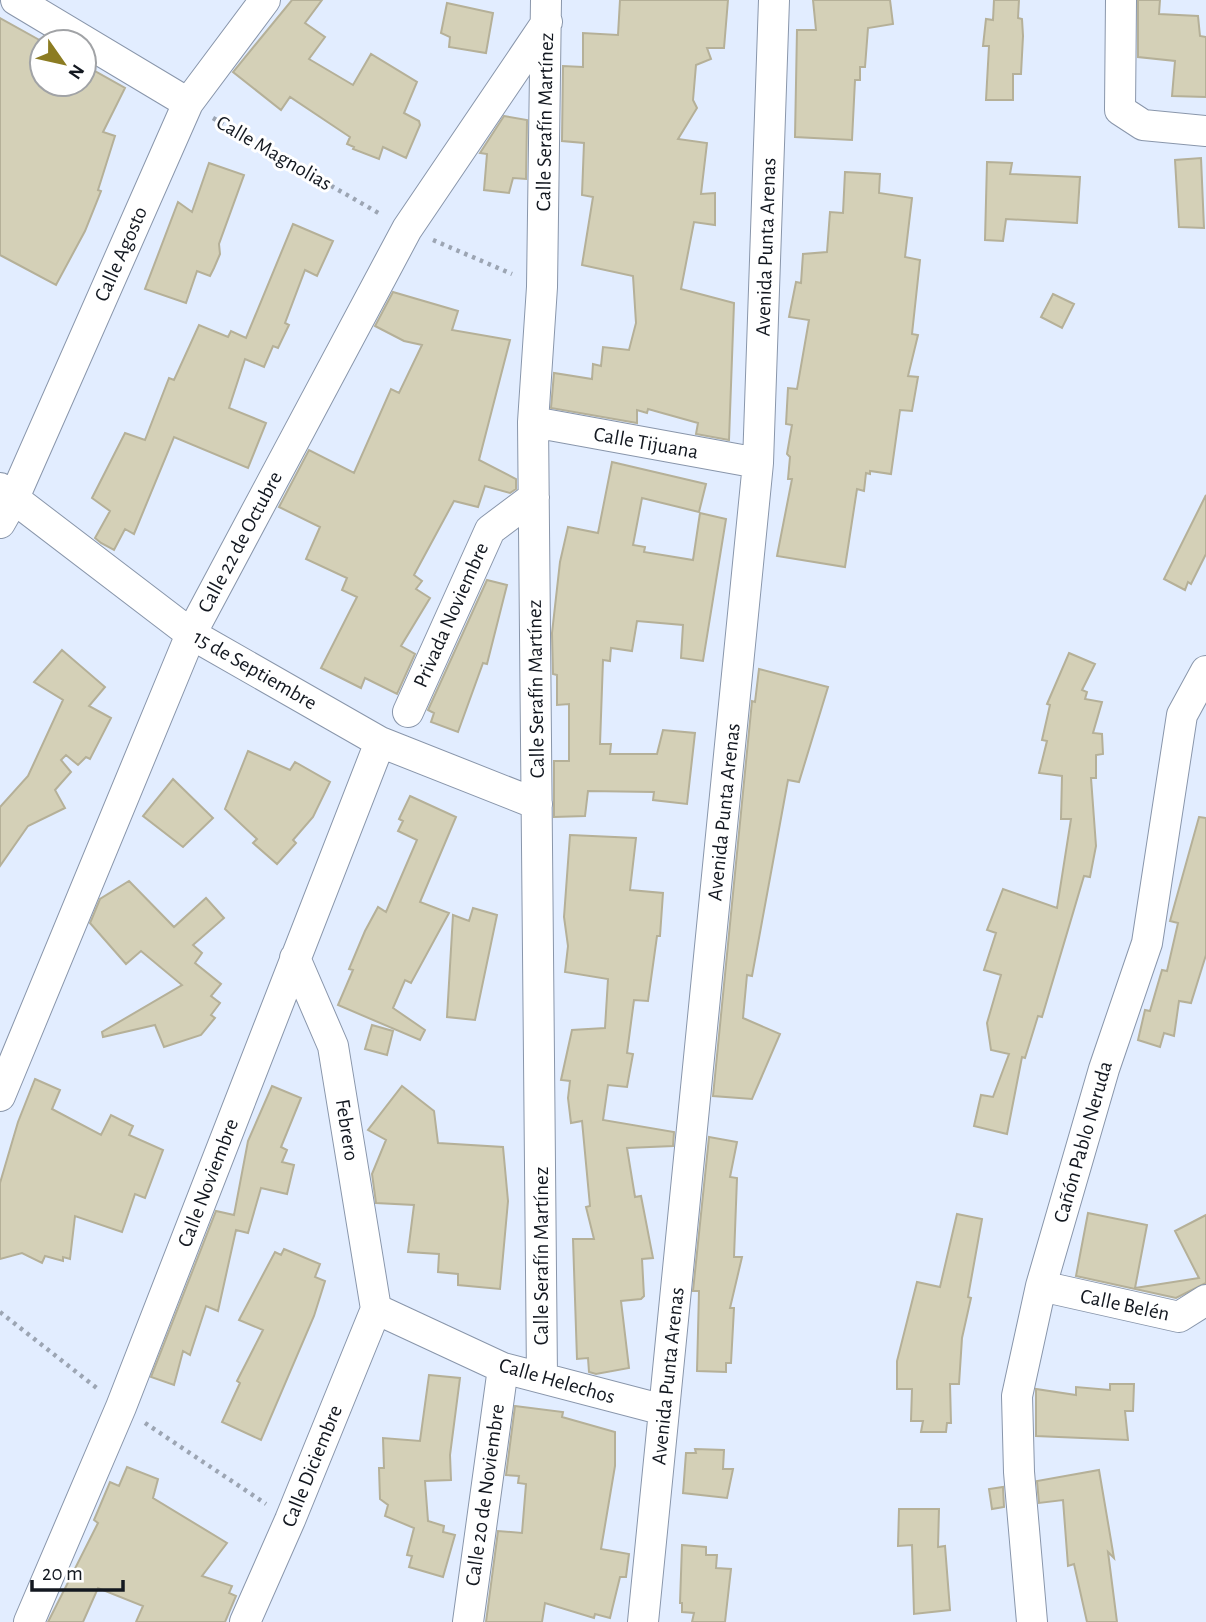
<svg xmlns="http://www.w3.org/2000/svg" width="1206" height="1622" font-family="'Alegreya Sans',sans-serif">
  <rect width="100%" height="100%" fill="#e2edff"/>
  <path fill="#d4d0b7" stroke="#b5b098" stroke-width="2" d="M292,0H322L305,23L325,37L309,59L353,85L371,54L417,82L404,113L419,121L420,125L406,158L383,147L379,159L353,149L354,147L347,144L350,137L290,97L281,110L233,72Z
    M620,0H728L724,48H707L711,59L696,65L693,100L697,108L678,139L707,143L701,194L715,193V225L694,222L681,289L734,303L729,440L696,434L698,423L648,409L647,413L637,410V423L551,408L554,373L592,379L593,364L601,366L603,347L629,350L636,323L633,276L582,265L593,197L582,195L584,143L562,141L563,66L583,67V33L618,35Z
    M813,0H890L893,24L868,28L865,67H860V80H855L852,140L795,137L797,30H816Z
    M994,0H1019L1018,18L1022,19L1023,36L1021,74H1013V100H986L989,46H983L986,19L993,20Z
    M1138,0H1160L1159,14L1198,16L1200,36L1206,37V97L1172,96L1175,61L1138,57Z
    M447,3L493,13L486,53L449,47L450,37L441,33Z
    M0,18L43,42L42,84H84V65L125,88L103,132L115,136L98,190L101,191L85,231L56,285L0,255Z
    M504,116L527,120L526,179L513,178L509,193L484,190L487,154L480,153Z
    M1201,158L1204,228L1179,227L1175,160Z
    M987,162L1012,163L1010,174L1080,177L1077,223L1006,219L1003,241L985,240Z
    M209,163L244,175L219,244L220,254L214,268L210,276L197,271L186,303L145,289L178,202L192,212Z
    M845,172L880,174L879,193L912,198L905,257L920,260L912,334L918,335L908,376L918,377L912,411L900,410L891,474L870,471V474L866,473L864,491L857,489L845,567L777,556L792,479H788L790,457L787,454L792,425L786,424L788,388L797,389L809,320L789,317L796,282L801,283L803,254L827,252L830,212L843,213Z
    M293,224L333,241L317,276L305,270L285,323L289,325L278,348L273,346L264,367L245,359L229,408L266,423L248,468L174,437L134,534L125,529L114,550L101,543L95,538L110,511L92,498L125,433L145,440L169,378L174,380L199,325L228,337L231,331L246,338Z
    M393,292L458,311L452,330L510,340L479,460L516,479V489L510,493L485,486L478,507L454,501L414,575L422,581L416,589L430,598L401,646L415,654L397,694L365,678L361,688L321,668L357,597L342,590L347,578L306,559L320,527L279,507L309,450L354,473L391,389L399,393L422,345L404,341L375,326Z
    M1053,294L1074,304L1062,328L1041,317Z
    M612,462L706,484L699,512L642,498L633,545L645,547L644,552L693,560L700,513L726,519L703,661L681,658L683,625L637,621L632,651L611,648L610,661L603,660L600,744H611L610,754H657L663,730L695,733L687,804L653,800L654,792L588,791L585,816L554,817V761H569V704L557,705V675L553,674L552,633L560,562L568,527L598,533Z
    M1206,495V554L1191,584L1188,582L1185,590L1164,579Z
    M487,580L507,585L487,664L483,663L458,732L431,722L434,713L428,710Z
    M62,650L105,687L89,706L111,718L90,759L86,757L78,765L66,755L61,760L71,772L55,790L65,808L28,826L0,866V807L28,776L63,700L34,682Z
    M1069,653L1095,664L1082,690L1087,692L1085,699L1102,702L1093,733L1102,734L1103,754L1096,755V778H1091L1096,846L1090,877L1084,876L1042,1017L1038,1016L1025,1058L1022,1057L1007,1134L974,1126L981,1095L993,1097L1009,1054L991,1050L987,1023L1001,975L984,970L996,933L987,930L1003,889L1057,908L1071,819H1061L1062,776L1039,773L1047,741L1042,740L1050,705L1047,704Z
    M759,669L828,687L799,782L788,780L752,976L747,975L743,1018L780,1034L752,1099L713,1096L752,701L755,702Z
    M248,751L290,770L295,762L330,782L313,817L293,840L296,843L277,864L253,843L257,839L225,809Z
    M173,779L213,818L183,847L143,816Z
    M410,796L456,817L420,902L449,913L411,983L405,980L393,1008L425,1030L420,1040L338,1005L353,970L349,969L365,931L378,907L386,912L417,840L398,831L403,821L399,819Z
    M1199,817L1206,818V955L1191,1003L1179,1001L1174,1036L1164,1033L1160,1047L1138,1040L1145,1010L1150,1011L1162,970L1167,971L1178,923L1170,921Z
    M570,835L636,838L630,890L663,893L660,936H657L648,1001L634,1000L627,1053L633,1054L627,1087L608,1085L603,1120L674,1132L673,1146L627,1148L635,1197L641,1196L653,1258L642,1259L644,1296L641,1299L621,1301L629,1368L596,1374L589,1372L588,1358L577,1359L573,1239H594L586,1207L590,1206L582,1121L571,1123L568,1098L570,1081L561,1080L572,1030L605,1028L608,979L565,972L568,946L564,917Z
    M129,881L174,927L206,898L224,918L193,945L202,953L195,963L221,984L211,996L220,1003L211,1015L215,1018L201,1035L164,1047L155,1025L103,1037L102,1032L182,985L141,951L126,964L90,923L100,899Z
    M473,908L497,915L475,1020L447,1017L453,915L469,921Z
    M372,1025L393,1031L387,1055L365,1049Z
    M35,1079L60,1090L52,1109L101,1135L111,1115L133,1126L129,1135L163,1150L145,1198L135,1194L122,1232L75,1216L70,1259L63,1257V1261L45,1256L42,1263L22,1253L0,1259V1183L18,1122Z
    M272,1086L301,1098L281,1147L287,1150L282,1162L294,1165L287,1194L261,1188L248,1233L236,1230L218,1311L206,1306L190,1355L183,1351L174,1385L151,1377L216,1211L234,1215L248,1141Z
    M402,1086L434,1111L438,1143L503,1147L508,1201L500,1289L458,1285V1274L438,1272L439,1254L408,1252L414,1205L376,1203L372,1174L386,1140L368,1130Z
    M709,1137L737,1142L730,1177L737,1178L734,1257H742L730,1308H734L731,1363H726V1372L697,1371L699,1291H693Z
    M1088,1213L1147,1225L1135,1288L1199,1278L1175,1231L1206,1215V1283L1176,1298L1076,1276Z
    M957,1214L982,1219L968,1297L971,1298L962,1338L959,1384H950L951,1423H947L946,1432H921L923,1421H911L912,1389H897V1361L917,1282L940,1287Z
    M284,1249L320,1264L315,1277L325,1281L314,1316L261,1440L222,1422L240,1383L237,1381L263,1330L239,1320L275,1252L281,1255Z
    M429,1375L460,1378L450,1455L451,1480L425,1481L428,1521L444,1526L443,1532L455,1535L443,1577L409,1567L412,1556L407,1555L414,1528L385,1516L388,1505L380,1499L379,1468H384L383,1438L420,1441Z
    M1110,1384H1134L1133,1411H1125L1128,1440L1036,1436V1389L1076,1395V1387L1110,1390Z
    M515,1406L563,1412L562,1417L615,1432V1466L601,1549L629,1554L626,1577H620L610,1618L595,1614L594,1618L545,1603L542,1622H486L498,1531L522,1533L526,1484L518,1483L519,1476L506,1475Z
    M695,1449L724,1450L723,1469H733L727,1498L683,1493L686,1453H696Z
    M127,1467L158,1479L153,1498L227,1543L202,1576L232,1586L229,1593L236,1596L225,1622H136L143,1606L98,1588L83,1622H48L98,1523L94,1520L110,1482L119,1486Z
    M1099,1470L1114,1558L1108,1552L1117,1622H1087L1074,1564L1068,1566L1063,1500L1039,1503L1037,1481Z
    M1003,1487L1004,1507L992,1509L989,1489Z
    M899,1509H939L938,1547L945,1546L950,1610L914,1614L912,1545L898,1546Z
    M682,1545L706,1547V1555H717L716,1568L731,1569L725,1622H692L694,1613L682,1612V1603H680Z"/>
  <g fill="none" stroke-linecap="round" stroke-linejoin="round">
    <defs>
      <path id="minor" d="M16,0L188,103
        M1121,0L1120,110L1143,125L1206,131
        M533,422L758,463
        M0,488L191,634L380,742L537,804
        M0,523L13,500L188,103L265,0
        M408,712L490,530L534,497
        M295,958L333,1046L376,1309
        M0,1096L191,634L407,229L547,22
        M1041,1286L1179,1317L1206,1300
        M376,1309L503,1368L664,1410
        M542,1378L533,422L542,287L546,0
        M29,1622L121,1407L380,742
        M245,1622L290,1520L376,1309
        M468,1622L503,1368
        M643,1622L758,463L774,0
        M1032,1622L1019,1472L1017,1396L1041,1286L1104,1069L1147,943L1182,715L1206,671"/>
    </defs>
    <use href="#minor" stroke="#8996ab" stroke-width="32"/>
    <path stroke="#9ca5b3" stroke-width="4.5" stroke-dasharray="3.5 5" stroke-linecap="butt" d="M213,118L382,215
      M433,240L512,274
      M0,1312L98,1389
      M145,1423L266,1504"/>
    <use href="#minor" stroke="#fff" stroke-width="30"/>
  </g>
  <g text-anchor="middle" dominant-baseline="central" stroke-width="6" stroke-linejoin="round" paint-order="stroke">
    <g font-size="21" fill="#131820" stroke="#fff">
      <text transform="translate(545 122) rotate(-89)">Calle Serafín Martínez</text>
      <text transform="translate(274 153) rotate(30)">Calle Magnolias</text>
      <text transform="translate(766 247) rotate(-88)">Avenida Punta Arenas</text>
      <text transform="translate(121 254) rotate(-66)">Calle Agosto</text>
      <text transform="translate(646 443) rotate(10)">Calle Tijuana</text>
      <text transform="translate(240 542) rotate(-62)">Calle 22 de Octubre</text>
      <text transform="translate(451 615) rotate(-66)">Privada Noviembre</text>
      <text transform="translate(255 670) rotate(30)">15 de Septiembre</text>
      <text transform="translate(536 689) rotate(-91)">Calle Serafín Martínez</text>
      <text transform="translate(724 812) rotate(-84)">Avenida Punta Arenas</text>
      <text transform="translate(347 1130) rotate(81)">Febrero</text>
      <text transform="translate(1083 1142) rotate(-74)">Cañón Pablo Neruda</text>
      <text transform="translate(208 1183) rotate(-69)">Calle Noviembre</text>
      <text transform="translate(541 1256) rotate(-90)">Calle Serafín Martínez</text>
      <text transform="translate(1125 1305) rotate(12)">Calle Belén</text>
      <text transform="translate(668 1376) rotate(-84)">Avenida Punta Arenas</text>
      <text transform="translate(557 1381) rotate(16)">Calle Helechos</text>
      <text transform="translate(312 1466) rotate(-68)">Calle Diciembre</text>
      <text transform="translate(485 1495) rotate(-82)">Calle 20 de Noviembre</text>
    </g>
  </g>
  <g transform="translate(63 63) rotate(124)"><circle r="33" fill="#ffffff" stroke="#a1a3a6" stroke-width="2"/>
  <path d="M0-5L12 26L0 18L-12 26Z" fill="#8c7c22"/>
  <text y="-10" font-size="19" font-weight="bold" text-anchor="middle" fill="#131820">N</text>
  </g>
  <path d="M32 1580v10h91v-10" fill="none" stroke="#131820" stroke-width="3.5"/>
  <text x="42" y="1580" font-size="21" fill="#131820" stroke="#ffffff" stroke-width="5" paint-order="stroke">20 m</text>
</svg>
